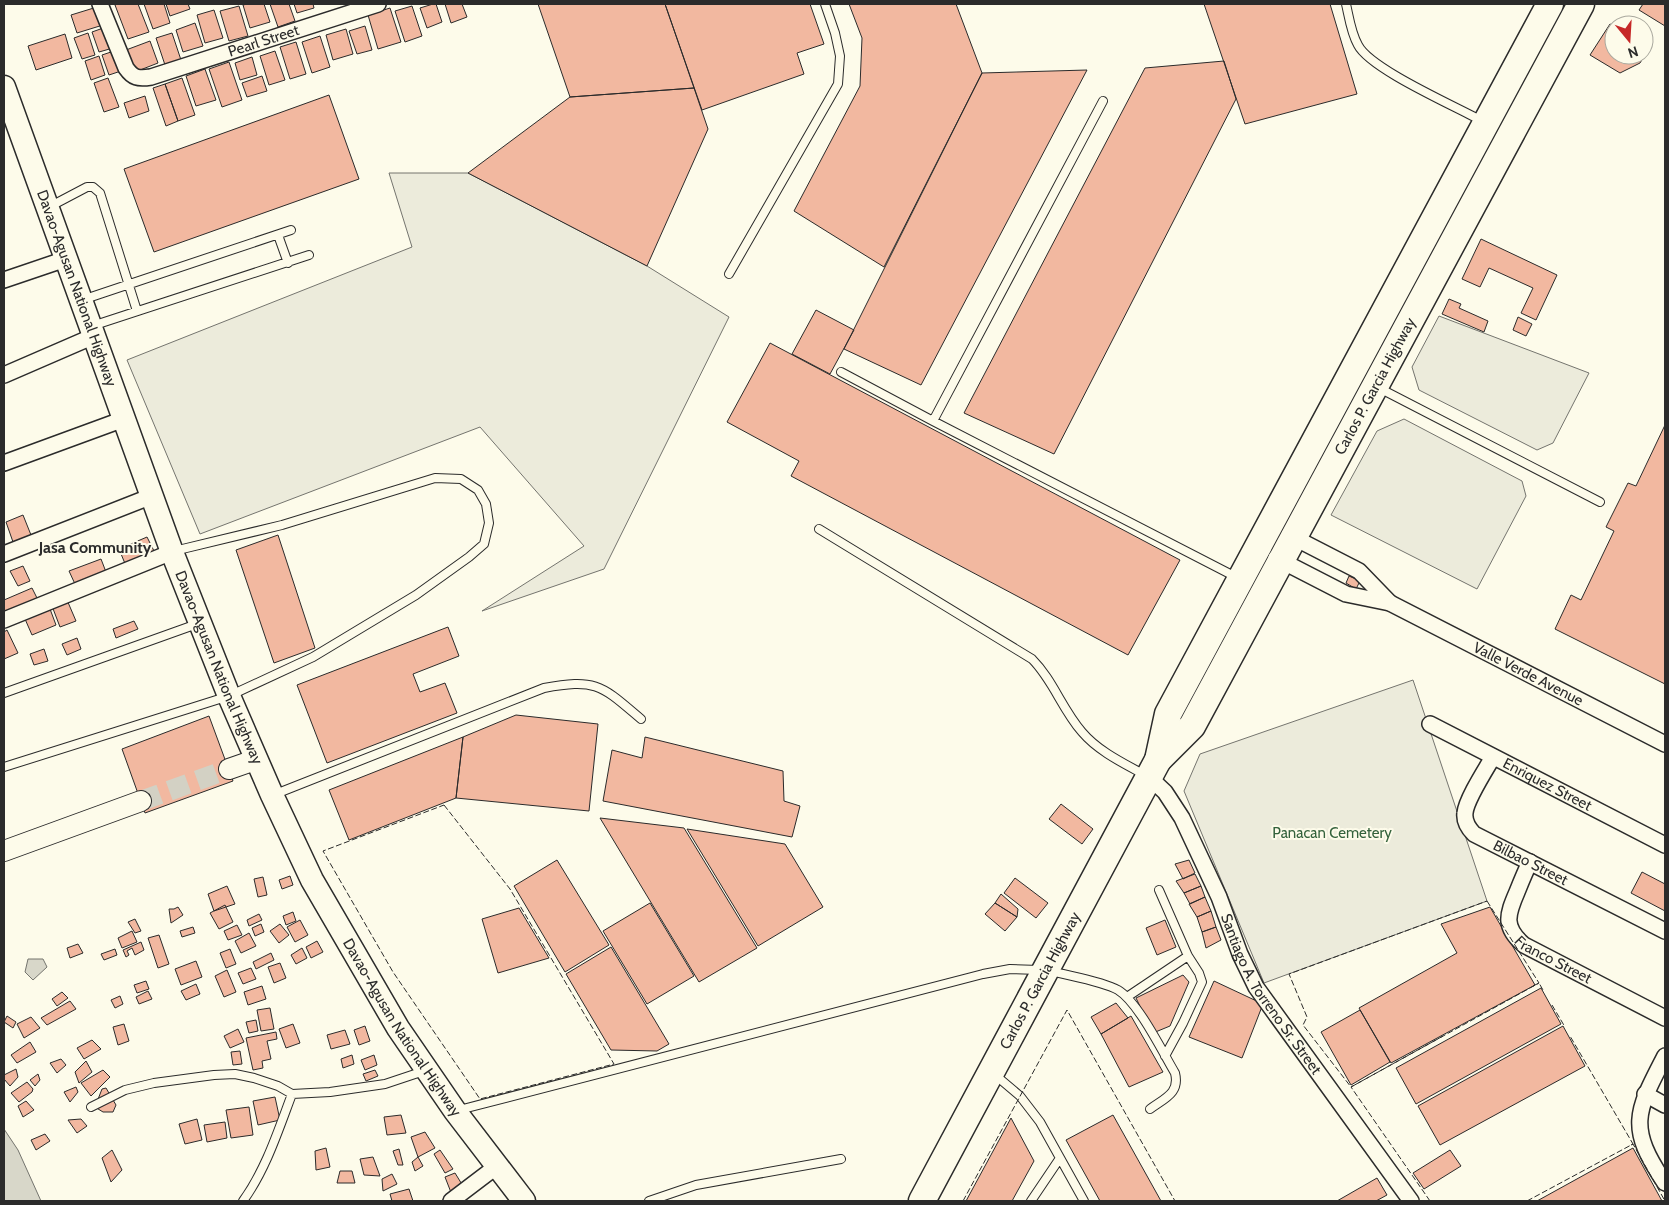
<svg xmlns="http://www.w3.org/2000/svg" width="1669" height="1205" font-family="Cabin,sans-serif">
  <rect width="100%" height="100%" fill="#fdfbea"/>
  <path fill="#ecebdb" stroke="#74746e" d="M389,173H468L647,266L729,317L604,569L482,611L584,546L480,427L200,534L127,360L412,247Z
    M1439,316L1589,373L1553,443L1537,450L1419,390L1412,367Z
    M1404,419L1522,481L1526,496L1477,589L1331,515L1377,431Z
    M1413,680L1487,901L1264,983L1184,791L1200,754Z"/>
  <path fill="#d8d7c9" stroke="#74746e" d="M28,959H43L47,967L33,980L25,972Z
    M4,1129L18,1150L41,1201H4Z"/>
  <path fill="#f2b8a0" stroke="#2b2b2b" d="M118,4H138L149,32L128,39L115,5Z
    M144,4H164L170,23L153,29Z
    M166,4H188L190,9L170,16Z
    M247,4H264L270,22L250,28L243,5Z
    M270,4H289L295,21L278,27Z
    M294,4H313L314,8L297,13Z
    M433,4H436L442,22L427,28L420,8Z
    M445,4H462L467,17L451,23Z
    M538,4H665L694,88L570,97Z
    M665,4H810L824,44L797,53L804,74L702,110Z
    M849,4H956L982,73L884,267L794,211L860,86L862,38Z
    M1204,4H1330L1357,94L1245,124Z
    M1643,4H1665V26L1639,10Z
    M239,6L248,36L229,41L220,11Z
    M412,6L422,36L405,42L395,11Z
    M97,7L103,25L77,33L71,15Z
    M390,8L401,42L378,49L368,15Z
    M214,10L223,38L205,43L197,15Z
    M195,23L203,46L183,52L176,30Z
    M1610,24L1614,26V55H1644V45L1649,48L1640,63L1620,73L1590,55Z
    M365,26L372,50L357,54L349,31Z
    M106,27L113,48L99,52L92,32Z
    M346,29L353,54L333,60L326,35Z
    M88,33L95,55L82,59L74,38Z
    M172,33L181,60L165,65L156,38Z
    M65,34L72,58L36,70L28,46Z
    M320,36L330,67L312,73L302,42Z
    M150,41L158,63L135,72L126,50Z
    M296,42L306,74L290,79L280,47Z
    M114,51L121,71L109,75L102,55Z
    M275,51L285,80L269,85L260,56Z
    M99,56L105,75L91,80L85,61Z
    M252,57L257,75L240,80L235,63Z
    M1224,61L1236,99L1054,454L964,413L1145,68Z
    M229,62L242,100L222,107L209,69Z
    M205,69L216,100L196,106L186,76Z
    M1087,70L921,385L844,349L982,73Z
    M262,76L267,91L247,97L242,83Z
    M108,78L119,107L104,112L94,83Z
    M182,78L195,115L178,121L165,84Z
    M165,84L178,121L166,126L153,88Z
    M694,88L708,129L647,266L468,173L570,97Z
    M329,95L359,179L154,252L124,169Z
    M145,96L149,111L129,118L124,103Z
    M1481,239L1557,275L1536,320L1521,313L1533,288L1489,268L1480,287L1462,279Z
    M1449,299L1461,304L1459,308L1488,321L1484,332L1442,314Z
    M816,310L854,330L830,374L792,354Z
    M1518,317L1532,324L1526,336L1513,330Z
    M770,343L1180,560L1128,655L791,476L799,461L727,422Z
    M1665,425V684L1555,629L1571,595L1581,600L1614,531L1606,527L1628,483L1636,486Z
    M23,515L31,535L13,542L6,522Z
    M278,535L315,648L274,663L236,550Z
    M147,537L155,553L126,566L119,549Z
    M101,559L106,572L75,584L69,571Z
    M23,566L30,581L18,586L10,571Z
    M1349,576L1360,581L1356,589L1346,583Z
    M32,588L38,600L4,615V600Z
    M67,600L76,621L60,627L52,606Z
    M50,609L56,625L32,635L25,619Z
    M134,621L138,629L116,638L113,629Z
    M448,627L459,656L413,674L420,692L445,683L457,713L327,763L297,685Z
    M7,630L18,653L4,659V632Z
    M77,638L81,649L67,655L62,644Z
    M44,649L48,661L34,665L30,654Z
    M516,715L598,724L589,811L456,798L463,737Z
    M209,716L233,781L145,813L122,749Z
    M463,737L456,798L349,840L329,790Z
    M645,737L783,771L784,801L800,806L792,837L603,801L612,750L642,758Z
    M1061,804L1093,829L1082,844L1049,819Z
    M600,818L684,828L757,948L699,982Z
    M687,829L785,844L823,907L758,946Z
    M557,860L609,945L565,972L514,886Z
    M1189,860L1195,873L1183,879L1175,864Z
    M1642,872L1665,884V911L1631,893Z
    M1195,874L1201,886L1184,893L1176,881Z
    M290,876L293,885L282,889L279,880Z
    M263,877L267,895L258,897L254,879Z
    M1015,878L1048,903L1036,918L1004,893Z
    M227,886L235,904L214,911L208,894Z
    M1201,886L1205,897L1190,904L1184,893Z
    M1001,894L1018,909L1017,917L995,903Z
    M1205,897L1211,911L1197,917L1189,904Z
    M650,903L694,976L647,1004L603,931Z
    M995,903L1017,917L1005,931L985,914Z
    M225,905L233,922L219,929L210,913Z
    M178,907L183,915L171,923L169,909H174Z
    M1490,907L1535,985L1391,1063L1359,1008L1457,953L1441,924Z
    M519,908L549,958L498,973L482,919Z
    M1211,911L1216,927L1202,932L1197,917Z
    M293,912L296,921L286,925L283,916Z
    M259,914L262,920L249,926L247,920Z
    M135,919L141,931L135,933L128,922Z
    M300,920L308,935L295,942L287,927Z
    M1165,920L1176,947L1157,955L1146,928Z
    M261,924L264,932L255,936L252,928Z
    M280,924L289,935L279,943L270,931Z
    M237,925L242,935L228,940L224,931Z
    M193,927L195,933L182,937L180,931Z
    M1216,927L1221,940L1206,948L1202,932Z
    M132,931L137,942L122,948L118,938Z
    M249,933L256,946L241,953L235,941Z
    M159,935L169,964L158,968L148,938Z
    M317,941L323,952L311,958L306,947Z
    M141,942L144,950L135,955L132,948L127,951L129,955L126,957L123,950Z
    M78,944L83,953L70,958L67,948Z
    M611,947L669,1044L657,1051L611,1050L566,974Z
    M302,948L307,958L296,964L291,955Z
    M115,949L117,955L104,960L101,954Z
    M230,949L236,964L226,968L220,953Z
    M271,953L274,960L256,969L253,962Z
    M196,961L202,977L181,985L175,969Z
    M280,963L286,978L274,983L268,967Z
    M251,968L256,979L243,984L238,973Z
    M227,970L236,992L224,997L215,976Z
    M1183,975L1189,982L1170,1026L1153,1033L1136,998Z
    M146,981L149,989L137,993L134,985Z
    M1214,981L1263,1004L1242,1058L1189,1037Z
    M196,984L200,994L186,1000L181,991Z
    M262,986L266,999L248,1005L244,992Z
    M1541,988L1561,1024L1416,1104L1396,1068Z
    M148,991L152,999L139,1004L136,997Z
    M62,992L68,998L57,1006L52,999Z
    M120,996L123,1004L115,1008L111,1000Z
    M70,1001L76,1009L47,1025L41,1018Z
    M1116,1003L1128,1018L1101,1034L1091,1017Z
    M270,1008L274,1029L261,1031L257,1010Z
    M1360,1010L1390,1062L1351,1085L1321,1032Z
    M7,1016L16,1022L13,1028L4,1022Z
    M1131,1016L1163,1072L1129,1087L1101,1034Z
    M31,1017L40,1028L24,1038L17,1024Z
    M256,1020L258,1031L249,1033L246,1022Z
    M124,1024L129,1041L118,1045L113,1027Z
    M293,1024L300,1043L286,1048L279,1029Z
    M365,1026L370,1041L359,1045L354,1030Z
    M1563,1026L1585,1066L1440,1145L1418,1106Z
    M238,1029L244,1042L230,1048L224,1036Z
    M345,1030L350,1044L331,1049L327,1035Z
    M276,1032L277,1039L267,1041L271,1059L262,1061L263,1068L253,1070L246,1038Z
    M92,1040L101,1049L84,1059L77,1048Z
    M30,1042L36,1052L17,1063L11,1055Z
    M240,1051L242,1064L233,1065L231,1052Z
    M352,1055L354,1064L343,1068L341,1059Z
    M374,1055L377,1065L365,1070L361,1060Z
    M61,1059L66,1065L57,1073L50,1063Z
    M86,1061L92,1072L79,1083L75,1072Z
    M16,1069L18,1077L10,1086L4,1079V1075Z
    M103,1070L110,1077L91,1096L81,1083Z
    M375,1070L378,1076L366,1081L363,1074Z
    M38,1074L40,1080L35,1086L30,1080Z
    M27,1082L33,1089L32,1092L19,1102L11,1093Z
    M76,1087L78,1092L70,1102L64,1092Z
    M106,1088L116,1105L113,1112H103L95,1107L102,1089Z
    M275,1097L280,1120L258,1125L253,1101Z
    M26,1101L34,1110L23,1117L18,1106Z
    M249,1107L253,1135L231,1138L226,1110Z
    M401,1115L406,1133L387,1135L384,1117Z
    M1113,1115L1161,1201H1100L1066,1140Z
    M1011,1118L1034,1161L1012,1201H966Z
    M81,1119L87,1126L77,1133L68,1120Z
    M197,1119L202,1140L185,1144L179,1124Z
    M225,1122L227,1138L207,1142L204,1125Z
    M425,1132L435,1148L418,1157L411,1137Z
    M45,1134L50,1141L36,1150L31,1140Z
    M326,1148L330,1167L316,1170L315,1151Z
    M1633,1148L1662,1201H1537Z
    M399,1149L403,1165H398L393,1151Z
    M112,1150L122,1170L111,1182L102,1158Z
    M440,1150L453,1169L445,1173L434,1154Z
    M1450,1150L1461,1166L1424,1189L1413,1173Z
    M373,1157L380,1176L364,1175L360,1159Z
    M418,1157L423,1166L415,1171L412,1162Z
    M340,1171H352L355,1183H337Z
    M455,1173L463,1186L452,1195L445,1177Z
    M392,1174L397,1184L383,1191L382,1179Z
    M1377,1178L1387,1195L1376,1201H1337Z
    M409,1189L413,1201H392L390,1194Z"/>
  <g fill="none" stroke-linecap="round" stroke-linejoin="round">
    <path stroke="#d3d1c4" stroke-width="20" stroke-dasharray="20 10" stroke-linecap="butt" d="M141,801L229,769"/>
    <defs>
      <path id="lane" d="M1346,4C1349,17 1351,33 1358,45C1370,69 1455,106 1482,121
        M49,207L87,187H93L100,193L137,311
        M278,235L288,263
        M729,274L838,84L840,56L835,33L825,4
        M82,300L291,230
        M92,326L309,255
        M841,372L933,421L1236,577
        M1379,388L1600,502
        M933,421L1103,101
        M819,529L1032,659C1053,680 1062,709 1082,732C1098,751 1123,763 1145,775
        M4,693L197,624
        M4,767L229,696L313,657L416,595L469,557L484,544L489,523L486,504L478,490L461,479L435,478L282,525L174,551
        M273,795L544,688C597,678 602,686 641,719
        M1159,890L1188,956L1199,973L1202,982L1183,1023L1165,1056
        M1051,971C1069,976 1102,981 1118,990C1138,1002 1162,1051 1175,1073C1180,1093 1165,1098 1150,1109
        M1127,997L1188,956
        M994,1074L1020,1096L1040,1122L1084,1201
        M91,1107L125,1090L154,1083L214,1075L235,1074L254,1078L278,1086L292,1094L330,1092L385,1084L424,1071
        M459,1110L983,974L1010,969L1039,970
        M243,1201C266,1169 278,1131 292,1094
        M649,1201L696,1185L841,1159
        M1031,1201L1060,1158"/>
      <g id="street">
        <path id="s1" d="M100,4L126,68C133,78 138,79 151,77L378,4"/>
        <path d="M4,280L66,259"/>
        <path d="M4,375L94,336"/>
        <path d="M4,463L124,419"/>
        <path d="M1289,535L1359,571L1390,603"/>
        <path d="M4,554L152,496"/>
        <path id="s2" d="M1276,558L1346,594L1390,603L1665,744"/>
        <path d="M4,620L172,552"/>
        <path id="s3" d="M1430,724L1665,845"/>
        <path id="s4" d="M1493,757C1486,769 1466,800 1465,813C1464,821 1468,828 1474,834L1665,931"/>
        <path id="s5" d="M1149,777L1165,792L1182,818L1219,897L1240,954L1256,987L1411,1201"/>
        <path id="s6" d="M1530,862C1525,872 1521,882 1517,892C1507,915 1503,927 1524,945L1665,1018"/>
        <path d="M1665,1056C1636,1112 1627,1127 1665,1183"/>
        <path d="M1645,1094L1665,1105"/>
        <path d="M451,1201L497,1166"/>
      </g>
      <path id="secondary" d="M229,769L255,760
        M4,851L141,801"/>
      <g id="primary">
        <path id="s7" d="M4,87L172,552L229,696L272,795L312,880L398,1028L455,1111L524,1201"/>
      </g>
      <g id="highway">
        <path id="s8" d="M1158,760L1192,726L1581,4"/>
        <path id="s9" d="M922,1201L1158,760L1168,714L1550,4"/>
      </g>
    </defs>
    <use href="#lane" stroke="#2b2b2b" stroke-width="10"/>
    <use href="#street" stroke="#2b2b2b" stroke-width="18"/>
    <use href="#secondary" stroke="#2b2b2b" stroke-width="22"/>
    <use href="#primary" stroke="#2b2b2b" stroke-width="25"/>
    <use href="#highway" stroke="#2b2b2b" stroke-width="29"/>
    <use href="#lane" stroke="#fdfbea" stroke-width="8"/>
    <use href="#street" stroke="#fdfbea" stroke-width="15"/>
    <use href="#secondary" stroke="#fdfbea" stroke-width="20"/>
    <use href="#primary" stroke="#fdfbea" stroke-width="22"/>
    <use href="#highway" stroke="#fdfbea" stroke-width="26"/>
    <path stroke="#2b2b2b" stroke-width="1" stroke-dasharray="6 2.5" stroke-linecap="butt" d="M444,805L510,889L614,1064L480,1099L393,972L323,851Z
      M1487,901L1539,983L1351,1087L1303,1025L1307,1017L1289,974Z
      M1533,986L1539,983L1543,990
      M1552,1005L1565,1027
      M1631,1145L1633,1144L1665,1201
      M963,1201L1067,1010L1175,1201
      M1430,1201L1351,1087L1443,1036
      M1527,1201L1633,1144L1570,1036"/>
  </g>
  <g text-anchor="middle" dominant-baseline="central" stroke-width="4" stroke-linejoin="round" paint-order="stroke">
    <g font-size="15" fill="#2b2b2b" stroke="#fdfbea">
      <text stroke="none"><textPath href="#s1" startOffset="216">Pearl Street</textPath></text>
      <text stroke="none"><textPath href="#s7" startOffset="214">Davao-Agusan National Highway</textPath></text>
      <text stroke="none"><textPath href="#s8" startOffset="434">Carlos P. Garcia Highway</textPath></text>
      <text stroke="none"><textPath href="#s7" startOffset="619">Davao-Agusan National Highway</textPath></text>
      <text stroke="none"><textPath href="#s2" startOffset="279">Valle Verde Avenue</textPath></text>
      <text stroke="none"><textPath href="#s3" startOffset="132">Enriquez Street</textPath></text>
      <text stroke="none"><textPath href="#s4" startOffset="150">Bilbao Street</textPath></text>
      <text stroke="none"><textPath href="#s6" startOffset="125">Franco Street</textPath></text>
      <text stroke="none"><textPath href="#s9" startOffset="250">Carlos P. Garcia Highway</textPath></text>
      <text stroke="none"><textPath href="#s5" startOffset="251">Santiago A. Torreno Sr. Street</textPath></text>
      <text stroke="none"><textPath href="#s7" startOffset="1024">Davao-Agusan National Highway</textPath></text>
    </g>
    <g font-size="15" fill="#34623c" stroke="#fdfbea">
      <text x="1332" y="833">Panacan Cemetery</text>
    </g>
    <g font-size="16" font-weight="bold" fill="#2b2b2b" stroke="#fdfbea">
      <text x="95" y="547">Jasa Community</text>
    </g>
  </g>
  <rect width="1669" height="1205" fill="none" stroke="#2b2b2b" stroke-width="10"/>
  <g transform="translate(1629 40) rotate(162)"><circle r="24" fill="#fdfbea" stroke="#a9a89e"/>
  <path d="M0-4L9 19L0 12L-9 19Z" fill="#c62828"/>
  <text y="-8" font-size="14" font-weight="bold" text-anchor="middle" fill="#2b2b2b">N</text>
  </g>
</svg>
